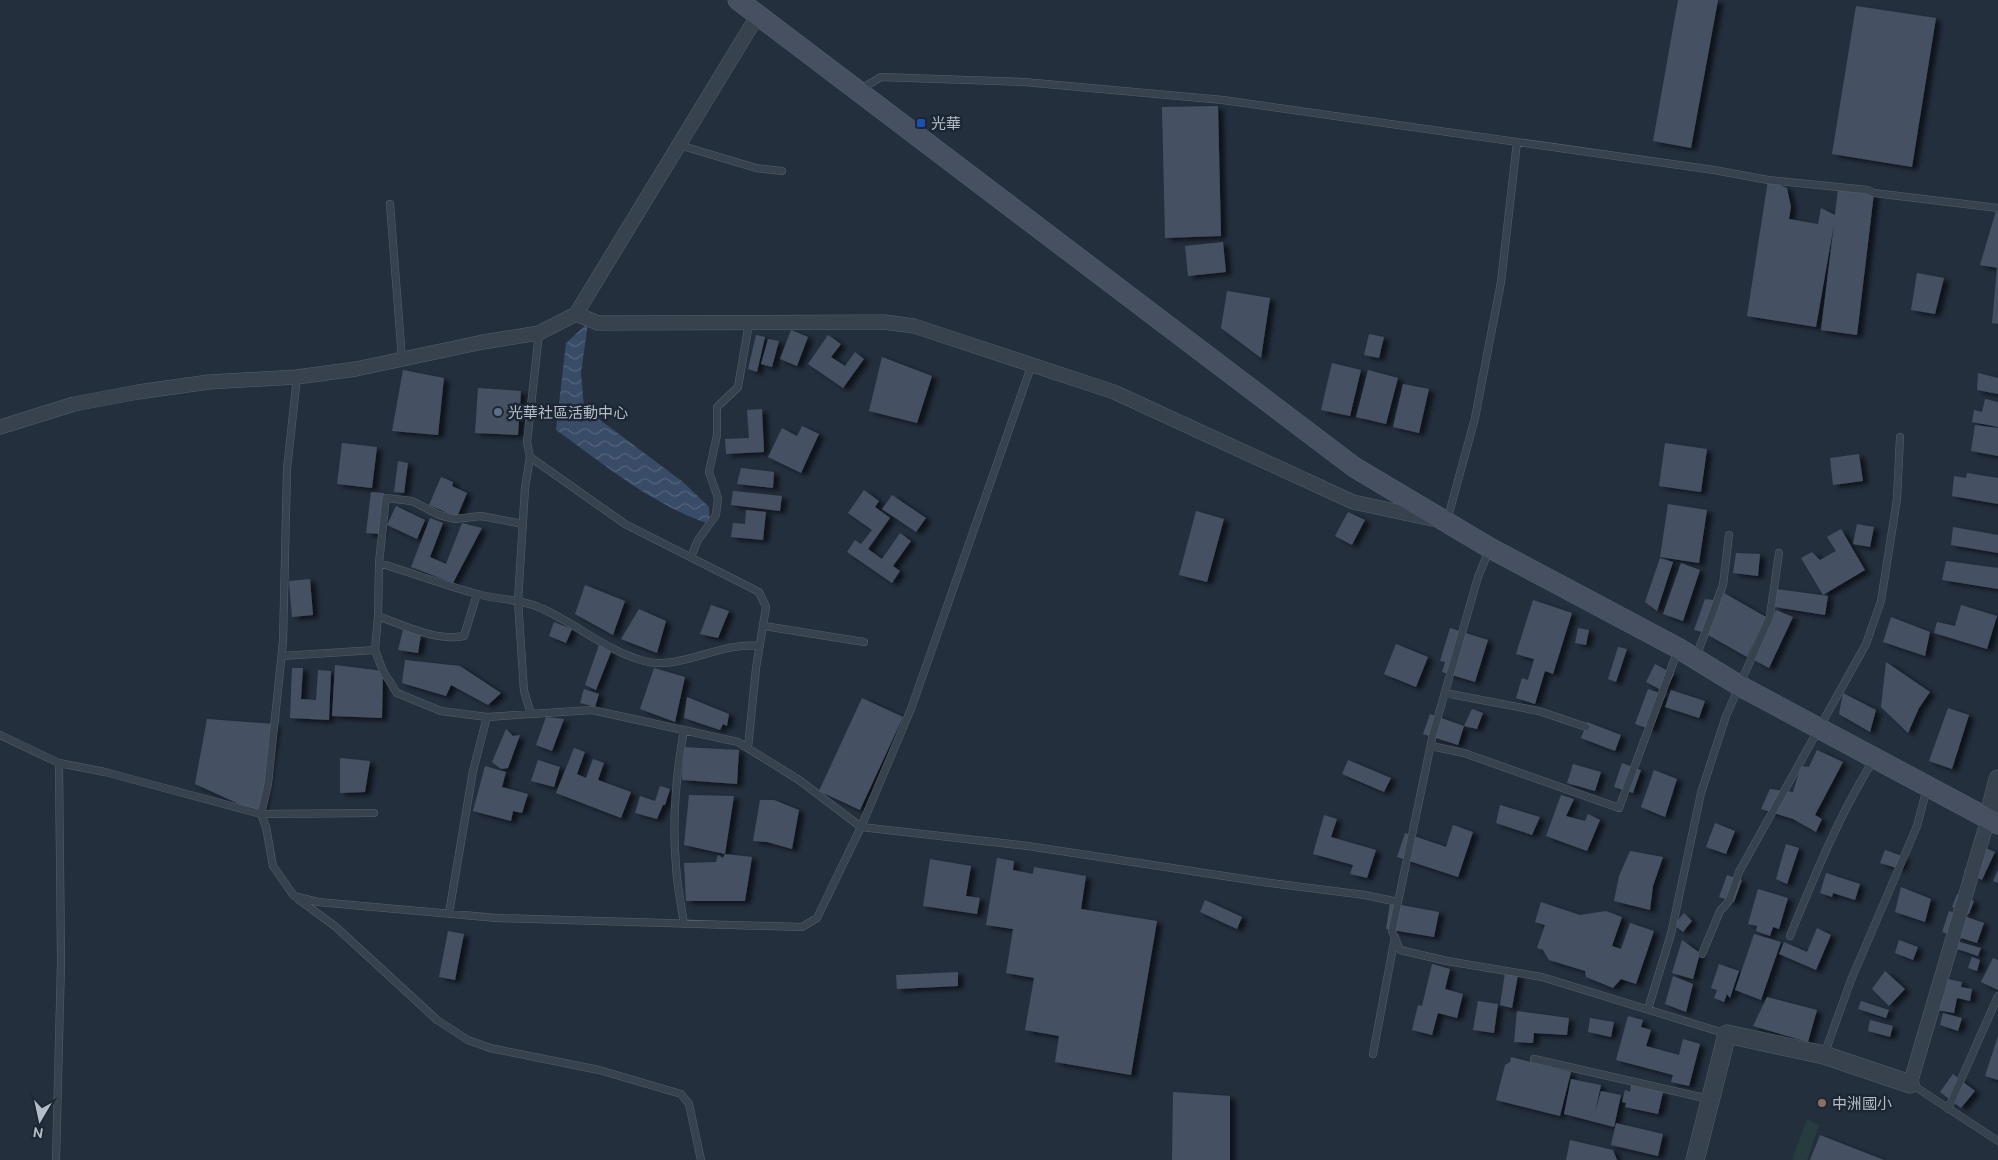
<svg xmlns="http://www.w3.org/2000/svg" width="1998" height="1160" font-family="Ubuntu,'Noto Sans TC',sans-serif">
  <defs>
    <pattern id="water-waves" width="16" height="10" patternUnits="userSpaceOnUse" patternTransform="scale(1.25)"><rect width="16" height="10" fill="#394c67"/><path d="M0 5q4-4 8 0t8 0" fill="none" stroke="#53647b"/></pattern>
    <filter id="shadow"><feDropShadow dx="5.5" dy="3" stdDeviation="2.5" flood-color="#0009"/></filter>
  </defs>
  <rect width="100%" height="100%" fill="#242f3e"/>
  <path fill="#263c3f" d="M1807,1119L1819,1125L1807,1160H1792Z"/>
  <path fill="url(#water-waves)" d="M588,323L581,373L584,408L683,482L709,507L710,524C653,506 604,464 556,430L566,343Z"/>
  <path fill="#455162" filter="url(#shadow)" d="M1678,0H1718L1691,148L1653,141Z
    M1856,6L1936,18L1912,167L1832,154Z
    M1218,106L1221,236L1165,238L1162,107Z
    M1768,180L1787,188L1791,207L1789,219L1818,224L1821,208L1835,215L1838,189L1874,193L1857,335L1821,330L1834,224L1816,327L1747,316Z
    M1996,211H1998V268L1980,265Z
    M1223,242L1226,272L1188,276L1185,246Z
    M1997,268H1998V324L1992,323Z
    M1917,273L1944,278L1935,314L1911,310Z
    M1227,291L1270,298L1261,358L1221,328Z
    M791,330L808,337L797,366L780,359Z
    M1369,334L1384,337L1379,358L1364,355Z
    M756,335L765,337L757,372L748,369Z
    M828,335L841,344L831,357L845,366L855,352L864,359L843,388L808,364Z
    M768,339L779,341L772,367L761,364Z
    M882,357L932,376L917,423L869,411Z
    M1332,363L1361,370L1350,416L1321,410Z
    M403,370L444,378L438,435L392,431Z
    M1368,370L1398,378L1386,424L1356,417Z
    M1978,373L1998,378V394L1977,390Z
    M1403,384L1429,389L1419,433L1393,427Z
    M478,388L521,391L518,435L475,433Z
    M1985,399L1998,402V427L1972,422L1974,410L1982,412Z
    M762,409L764,452L726,454L725,439L749,438L747,410Z
    M1975,425L1998,428V456L1971,451Z
    M802,426L819,434L801,473L768,457L782,428L797,436Z
    M342,443L377,447L372,488L337,484Z
    M1665,443L1707,449L1701,492L1659,486Z
    M1859,454L1863,481L1833,485L1830,458Z
    M398,461L408,463L404,493L394,492Z
    M741,468L774,472L773,488L737,484Z
    M1967,473L1998,478V504L1952,496L1954,476L1966,478Z
    M441,477L453,482L452,486L467,493L457,517L429,505Z
    M864,490L879,501L875,507L890,518L868,549L882,559L900,533L911,541L893,566L900,571L892,583L847,552L855,540L861,544L872,530L848,513Z
    M733,491L782,496L780,511L731,505Z
    M371,492L384,493L380,534L366,533Z
    M892,495L926,518L916,532L882,509Z
    M1668,504L1707,510L1699,563L1660,557Z
    M396,506L425,520L417,539L387,525Z
    M746,510L766,512L763,540L731,537L733,523L745,524Z
    M1196,511L1224,519L1207,582L1179,575Z
    M1348,512L1365,520L1352,545L1335,536Z
    M430,518L443,523L430,557L446,564L462,523L482,528L453,583L411,567Z
    M1857,524L1874,527L1870,547L1853,544Z
    M1953,527L1998,535V553L1951,545Z
    M1841,529L1865,570L1823,595L1801,558L1812,552L1820,560L1836,551L1827,537Z
    M1736,553L1760,554L1758,576L1733,573Z
    M1660,558L1673,562L1657,611L1645,602Z
    M1946,561L1998,568V589L1942,580Z
    M1681,563L1700,570L1683,621L1663,614Z
    M310,579L313,615L292,617L289,581Z
    M585,585L625,601L613,635L575,614Z
    M1776,589L1828,596L1825,615L1775,607Z
    M1724,593L1766,617L1747,657L1708,635Z
    M1705,599L1714,600L1702,632L1694,630Z
    M1533,600L1572,613L1553,674L1545,671L1535,704L1516,698L1522,678L1528,680L1534,659L1516,654Z
    M711,605L729,611L718,638L700,634Z
    M1961,605L1997,616L1987,649L1934,633L1937,622L1955,626Z
    M639,609L666,621L657,653L621,639Z
    M1776,610L1793,617L1769,668L1754,660Z
    M1891,617L1930,632L1925,656L1883,642Z
    M554,622L572,629L566,643L549,636Z
    M1450,628L1488,640L1475,682L1442,672L1445,662L1440,661Z
    M1578,628L1589,630L1586,645L1575,643Z
    M403,630L421,635L418,653L398,650Z
    M1396,644L1428,657L1416,687L1384,674Z
    M599,645L611,652L596,690L585,685Z
    M1618,647L1627,649L1616,682L1608,679Z
    M405,660L460,666L501,693L488,705L451,685L446,696L402,683Z
    M1886,662L1930,692L1919,708L1908,733L1881,707Z
    M1655,664L1674,674L1665,692L1646,682Z
    M335,665L383,671L382,718L332,716Z
    M292,668H303L301,699L316,700L318,670L331,671L329,720L290,718Z
    M654,668L685,677L675,722L640,709Z
    M584,689L599,694L595,707L580,703Z
    M1648,689L1665,695L1652,730L1635,724Z
    M1671,690L1705,701L1699,718L1665,707Z
    M1843,693L1876,710L1870,732L1839,714Z
    M687,697L729,714L727,726L723,724L720,730L684,718Z
    M862,698L903,717L860,810L819,791Z
    M1948,708L1969,715L1952,769L1929,761Z
    M1472,709L1483,713L1477,729L1464,726Z
    M1430,714L1464,726L1458,745L1423,734Z
    M546,717L564,719L552,751L536,745Z
    M207,719L275,724L261,814L195,784Z
    M1587,722L1621,735L1615,751L1581,738Z
    M506,729L513,736L520,735L508,768L501,769L492,762Z
    M683,747L739,750L737,784L682,780Z
    M574,748L585,752L577,774L586,778L593,759L604,763L598,780L631,792L621,818L556,793Z
    M1817,750L1843,762L1815,815L1822,819L1816,832L1793,819L1761,809L1770,789L1793,792L1801,766L1809,767Z
    M340,758L370,761L365,792L340,793Z
    M538,760L560,767L554,787L531,781Z
    M1348,760L1391,778L1384,792L1342,774Z
    M1622,763L1641,770L1633,793L1614,787Z
    M1573,764L1601,772L1595,791L1567,783Z
    M485,766L506,772L502,787L528,794L522,813L513,811L511,821L473,811Z
    M1654,770L1677,779L1665,817L1641,807Z
    M660,786L670,789L665,805H663L657,819L635,813L640,796L655,801Z
    M689,795L734,796L725,854L752,857L745,901H686L684,863L716,862L718,855L723,858L725,854L684,845Z
    M1561,795L1574,799L1566,816L1585,821L1588,814L1600,820L1587,851L1546,836Z
    M760,800H774L799,810L792,849L767,842L753,841Z
    M1500,805L1540,817L1532,835L1496,823Z
    M1324,815L1337,819L1331,837L1376,850L1367,878L1350,874L1353,865L1313,854Z
    M1715,823L1735,831L1726,854L1706,847Z
    M1453,825L1473,832L1458,877L1397,857L1405,833L1446,847Z
    M1786,844L1799,848L1787,884L1776,879Z
    M1976,844L1995,852L1982,880L1964,872Z
    M1885,850L1905,857L1900,869L1880,863Z
    M1630,851L1663,857L1653,886L1650,910L1614,901L1619,876Z
    M997,858L1014,861L1013,870L1033,874L1034,867L1086,876L1081,909L1157,921L1131,1075L1055,1062L1059,1036L1025,1030L1034,978L1006,973L1013,929L986,925Z
    M930,859L971,866L966,896L980,898L977,914L923,906Z
    M1998,870V883L1993,881Z
    M1826,873L1860,884L1855,900L1833,893L1832,897L1820,893Z
    M1727,875L1742,880L1734,902L1719,897Z
    M1901,887L1931,899L1925,922L1895,912Z
    M1758,889L1788,898L1779,929L1773,927L1770,936L1756,931L1757,926L1748,924Z
    M1957,894L1974,901L1969,914L1952,907Z
    M1205,900L1242,917L1237,929L1200,912Z
    M1541,902L1580,915L1606,911L1622,917L1612,946L1621,949L1630,923L1654,931L1636,984L1621,979L1613,988L1586,977L1585,971L1549,960L1543,950L1537,948L1545,925L1535,922Z
    M1390,903L1439,912L1434,937L1386,929Z
    M1949,911L1984,923L1977,943L1942,932Z
    M1684,913L1692,921L1683,932L1674,925Z
    M1817,928L1831,935L1816,970L1779,954L1784,942L1807,952Z
    M448,931L464,934L455,980L439,977Z
    M1754,934L1781,942L1761,1000L1735,990Z
    M1682,940L1700,953L1693,979L1672,973Z
    M1899,940L1918,947L1913,960L1895,953Z
    M1956,941L1981,948L1978,956L1954,948Z
    M1972,957L1980,960L1977,971L1968,968Z
    M1993,958L1998,960V990L1981,982Z
    M1432,964L1450,969L1445,989L1463,994L1457,1018L1438,1013L1432,1035L1412,1030L1418,1005L1422,1006Z
    M1719,964L1739,971L1730,998L1727,994L1724,1002L1714,998L1717,990L1711,988Z
    M1885,971L1905,989L1889,1006L1872,989Z
    M958,972V986L897,989L896,975Z
    M1505,973L1518,975L1512,1008L1500,1005Z
    M1673,976L1693,984L1686,1012L1665,1004Z
    M1943,978L1962,982L1961,987L1972,989L1970,1001L1957,998L1954,1013L1936,1010Z
    M1767,997L1817,1010L1808,1042L1753,1026Z
    M1478,1001L1498,1004L1494,1033L1473,1030Z
    M1861,1001L1889,1010L1886,1018L1858,1009Z
    M1517,1011L1569,1018L1567,1035L1534,1033L1533,1043L1514,1042Z
    M1943,1013L1962,1018L1958,1031L1940,1025Z
    M1628,1016L1643,1020L1641,1027L1651,1030L1646,1046L1679,1055L1683,1039L1700,1044L1689,1086L1671,1082L1673,1075L1616,1060Z
    M1590,1018L1614,1022L1611,1037L1588,1032Z
    M1870,1020L1893,1026L1890,1037L1868,1031Z
    M1998,1036V1080L1985,1076Z
    M1511,1057L1571,1072L1560,1116L1496,1100L1505,1065L1510,1062Z
    M1953,1074L1975,1091L1961,1108L1940,1092Z
    M1571,1079L1601,1085L1595,1113L1601,1091L1621,1095L1614,1127L1564,1114Z
    M1631,1085L1663,1092L1658,1114L1625,1107L1626,1103L1622,1102L1625,1090L1630,1092Z
    M1173,1092L1230,1096V1160H1172Z
    M1616,1123L1663,1134L1658,1156L1611,1145Z
    M1820,1135L1884,1160H1810Z
    M1570,1140L1613,1150L1617,1160H1566Z"/>
  <g fill="none" stroke-linecap="round" stroke-linejoin="round">
    <defs>
      <path id="service" d="M859,90L881,77L1024,82L1223,100L1714,170L1768,180L1868,190L1874,193L1998,208
        M679,145L756,168L782,171
        M390,204L402,359
        M539,333L527,442L530,457L625,524L759,592L766,607L756,668L748,748
        M297,377L287,469L283,642L268,784L261,814L266,827L273,866L294,896L318,902L497,918L802,927L817,918L861,827L911,709L1032,364
        M530,457L525,488L518,601L524,691L531,714
        M1447,521L1475,418L1501,282L1517,142
        M1489,550L1478,577L1433,734L1392,931L1400,950L1447,961L1542,977L1727,1034
        M691,557L698,540L716,515L718,498L709,472L717,435V407L738,387L749,323
        M379,563C412,573 444,585 477,594C499,600 523,599 543,609C578,625 607,651 644,661C681,671 720,641 760,646
        M378,616L379,563L386,498L412,501L439,515L455,519L481,516L523,524
        M764,626L864,642
        M375,650L378,616C403,625 437,642 464,636L477,594
        M282,656L375,650L383,671L397,693L441,711L487,717L592,710L738,742L799,780L861,827L1028,846L1270,883L1365,895L1398,902
        M1696,657L1723,585L1729,535
        M1445,693L1539,711L1586,727
        M0,735L59,763L105,772L261,814L374,813
        M1431,746L1464,753L1619,808L1678,650
        M298,899L336,927L437,1020L468,1040L490,1048L599,1070L681,1094L689,1104L701,1160
        M449,913L473,771L487,717
        M684,924C681,904 677,885 676,866C672,821 676,774 684,730
        M1790,936C1815,875 1839,815 1874,759
        M1702,954L1720,911L1729,901L1739,872L1866,644L1881,601L1897,499L1900,437
        M1648,1009L1671,934L1701,793L1726,716L1770,616L1779,553
        M1373,1054L1395,937
        M1824,1055L1851,980L1917,826L1927,788
        M1534,1059L1709,1099
        M1911,1084L1998,1141
        M1948,1109L1998,996
        M56,1160L61,962L59,763"/>
      <path id="minor" d="M576,314L758,15
        M0,427L74,404L138,392L209,382L297,377L356,369L483,342L539,333L576,314L598,323L884,322L914,326L1114,392L1353,502L1432,519
        M1910,1084L1988,819"/>
      <path id="tertiary" d="M1988,819L1998,779
        M1695,1160L1727,1034L1824,1055L1910,1084"/>
      <path id="secondary" d="M738,0L1354,467L1490,548L1678,648L1740,686L1998,824"/>
    </defs>
    <use href="#service" stroke="#565f6c" stroke-width="8"/>
    <use href="#minor" stroke="#565f6c" stroke-width="15"/>
    <use href="#tertiary" stroke="#565f6c" stroke-width="19"/>
    <use href="#secondary" stroke="#565f6c" stroke-width="21"/>
    <use href="#service" stroke="#38414e" stroke-width="7"/>
    <use href="#minor" stroke="#38414e" stroke-width="14"/>
    <use href="#tertiary" stroke="#38414e" stroke-width="18"/>
    <use href="#secondary" stroke="#465061" stroke-width="20"/>
  </g>
  <rect fill="#1a4fb4" stroke="#1d2633" stroke-width="2" x="916" y="118" width="10" height="10" rx="2.5"/>
  <circle fill="#5c6f8a" stroke="#1d2633" stroke-width="2" cx="498" cy="412" r="5"/>
  <circle fill="#8d6e63" stroke="#1d2633" stroke-width="2" cx="1822" cy="1103" r="5"/>
  <g text-anchor="middle" dominant-baseline="central" stroke-width="5" stroke-linejoin="round" paint-order="stroke">
    <g font-size="15" fill="#b4bcc9" stroke="#1d2633" text-anchor="start">
      <text x="931" y="123">光華</text>
      <text x="508" y="412">光華社區活動中心</text>
      <text x="1832" y="1103">中洲國小</text>
    </g>
  </g>
  <g transform="translate(40 1120) rotate(189)" stroke="#1d2633" stroke-width="4" paint-order="stroke">
  <path d="M0-4L9 19L0 12L-9 19Z" fill="#b4bcc9"/>
  <text y="-8" font-size="14" font-weight="bold" text-anchor="middle" fill="#b4bcc9">N</text>
  </g>
</svg>
